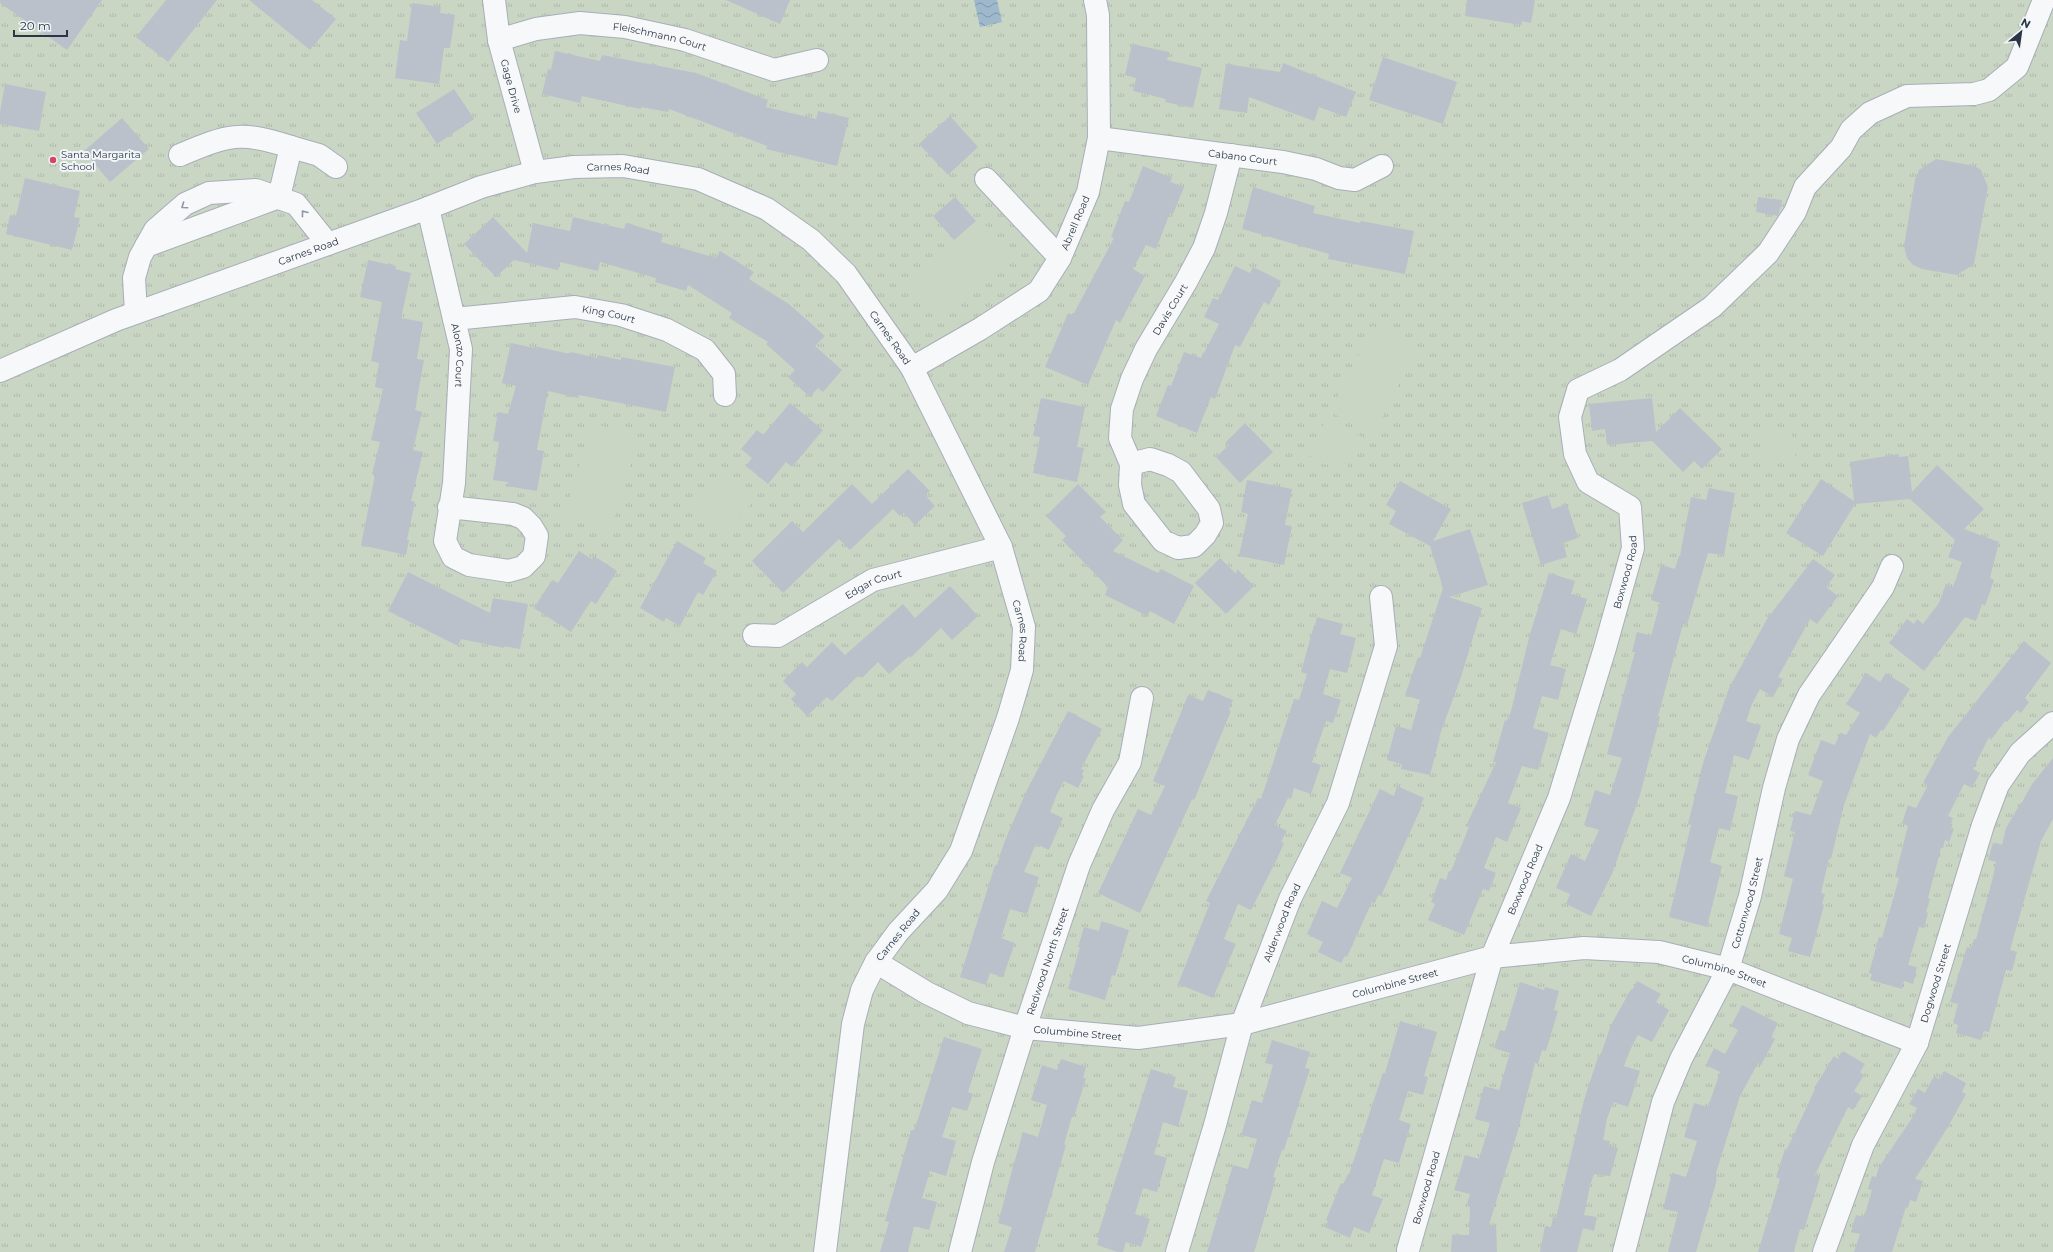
<svg xmlns="http://www.w3.org/2000/svg" width="2053" height="1252" font-family="Montserrat,sans-serif">
  <defs>
    <pattern id="grass-tufts" width="24" height="20" patternUnits="userSpaceOnUse"><rect width="24" height="20" fill="#cad6c4"/><path d="M3 7l-1-3M5 7V3M7 7l1-3M15 17l-1-3M17 17v-4M19 17l1-3" fill="none" stroke="#aeb8aa"/></pattern>
    <pattern id="water-waves" width="16" height="10" patternUnits="userSpaceOnUse"><rect width="16" height="10" fill="#9eb8cc"/><path d="M0 5q4-4 8 0t8 0" fill="none" stroke="#8196a7"/></pattern>
  </defs>
  <rect width="100%" height="100%" fill="#e3e7ec"/>
  <path fill="url(#grass-tufts)" d="M0,0H2053V1252H0Z"/>
  <path fill="#cad6c4" d="M982,221L1014,256L943,320L911,285Z
    M1373,326L1417,348L1374,434L1330,412Z
    M1326,419L1362,437L1344,473L1308,455Z
    M593,423L639,437L610,531L564,516Z
    M1791,427L1796,460L1764,464L1760,431Z
    M720,474L752,503L725,532L693,502Z"/>
  <path fill="url(#water-waves)" d="M974,0H997L1002,22L980,27Z"/>
  <path fill="#bac1ca" d="M0,0H102L67,50L0,3Z
    M166,0H217L168,62L136,37Z
    M249,0H312L336,19L310,50Z
    M726,0H790L780,24Z
    M1467,0H1535L1531,23L1522,21L1521,25L1465,16Z
    M412,3L441,7L440,13L455,15L450,48H444L439,84L395,78L400,40L407,41Z
    M1132,44L1169,52L1167,60L1202,68L1193,108L1165,102L1166,99L1133,91L1136,78L1125,75Z
    M555,51L600,61L602,55L696,73L768,100L766,107L816,119L818,111L849,118L837,166L766,149L767,146L669,109L668,112L641,107V109L582,96L580,103L542,94L548,69L551,70Z
    M1383,57L1457,82L1443,124L1369,100Z
    M1283,63L1356,92L1346,117L1319,107L1314,121L1249,97L1247,113L1219,109L1226,64L1280,72Z
    M5,84L46,92L39,131L0,124V112Z
    M454,89L474,119L437,144L416,113Z
    M950,116L978,147L948,175L919,144Z
    M122,118L149,149L110,182L84,151Z
    M1936,159L1975,166L1981,170L1988,187L1974,264L1957,275L1922,269L1913,265L1907,258L1904,246L1915,180L1919,170Z
    M1143,166L1172,178L1170,182L1184,187L1173,214L1170,213L1156,249L1146,245L1133,269L1145,276L1120,323L1116,320L1088,385L1045,367L1068,313L1073,315L1114,238L1111,237L1125,201L1129,202Z
    M25,178L80,191L74,217L80,218L72,250L6,234L10,215L16,216Z
    M1253,187L1315,206L1313,213L1360,223L1361,221L1414,231L1405,274L1328,259L1329,254L1242,229Z
    M955,197L976,221L954,240L933,216Z
    M1758,197L1782,200L1778,216L1756,212Z
    M493,217L527,253L533,223L570,231L573,217L624,229L626,223L663,234L661,242L716,258L720,251L754,272L749,279L789,304L825,336L815,346L842,370L823,392L818,388L810,397L788,377L795,370L766,344L768,342L729,318L732,313L688,285L686,291L655,282L656,278L600,262L598,271L560,262L558,270L514,260L496,277L464,244Z
    M368,260L396,266L395,269L411,273L401,318L423,322L417,359L424,360L415,410L422,412L413,450L423,452L411,501L415,502L407,540H409L406,555L361,545L375,475L372,474L380,442L371,440L383,389L375,387L379,363L371,361L382,302L360,297Z
    M1235,266L1250,273L1253,267L1281,281L1269,305L1264,302L1240,347L1235,345L1215,399L1211,397L1197,433L1156,416L1168,385L1171,386L1184,352L1201,358L1203,352L1204,353L1219,324L1204,317L1213,298L1218,300Z
    M511,343L534,348V346L570,354L571,352L597,358L598,355L621,360V357L675,367L666,412L579,395L578,398L548,391L537,450L544,451L537,491L507,486L508,482L493,480L499,442L493,441L498,412L508,414L516,386L502,383Z
    M1041,398L1085,407L1077,447L1084,448L1077,482L1033,473L1040,437L1033,436Z
    M1652,398L1656,432L1680,408L1722,449L1702,469L1694,461L1683,472L1652,441L1607,445L1605,429L1592,431L1589,404Z
    M790,403L823,430L792,467L786,462L768,484L746,466L752,458L741,449L757,430L763,435Z
    M1245,423L1273,452L1240,483L1216,457L1229,445L1225,443Z
    M1899,454V457L1908,456L1912,492L1937,465L1984,509L1964,529L1999,542L1990,578L1994,580L1985,606L1982,604L1976,621L1965,617L1924,671L1889,643L1907,619L1914,624L1917,619L1923,624L1939,603L1946,584L1953,587L1962,562L1948,557L1955,540L1910,499L1855,504L1823,556L1786,533L1821,479L1854,501L1850,462Z
    M908,469L930,491L925,495L935,506L915,525L904,513L900,516L893,509L850,550L839,539L783,593L752,561L792,521L803,532L852,484L872,504Z
    M1247,480L1292,489L1285,525L1292,526L1284,565L1239,556L1248,514L1241,512Z
    M1400,481L1451,509L1433,541L1470,529L1488,585L1449,597L1482,608L1461,677L1439,737H1440L1430,775L1401,769L1402,764L1387,760L1396,726L1411,730L1420,700L1405,695L1418,657L1420,658L1443,588L1430,546L1389,524L1396,511L1386,505Z
    M1078,484L1106,512L1100,517L1123,540L1113,551L1158,573L1161,569L1194,586L1174,624L1150,611L1147,616L1105,595L1108,587L1062,540L1066,536L1046,516Z
    M1709,488L1735,493L1724,555L1708,553L1687,625L1683,624L1658,716L1660,717L1640,795L1612,874L1591,916L1566,904L1570,894L1556,888L1571,854L1585,861L1599,830L1584,825L1595,790L1610,795L1622,758L1607,754L1635,652H1632L1637,632L1651,636L1660,603L1651,600L1661,565L1675,569L1679,556H1680L1691,497L1706,500Z
    M1548,495L1552,509L1567,504L1578,538L1563,543L1567,557L1541,565L1522,503Z
    M677,541L706,558L703,563L717,571L703,595L698,592L680,626L666,618L664,622L640,608Z
    M579,551L592,559L594,556L617,571L596,604L591,601L571,632L534,608L552,580L558,583Z
    M1220,558L1236,574L1237,569L1254,586L1226,614L1195,583Z
    M1813,559L1835,575L1826,587L1838,596L1817,624L1810,619L1778,677L1783,679L1773,697L1760,689L1752,704L1746,721L1761,726L1749,760L1734,755L1725,793L1738,796L1730,831L1719,828L1710,862L1722,866L1707,927L1669,917L1691,825L1688,824L1703,763L1729,688L1767,619Z
    M408,572L490,613L493,598L528,604L520,649L504,646V648L461,639L458,646L388,611Z
    M1549,573L1575,581L1571,594L1587,599L1576,634L1561,629L1550,665L1566,669L1558,700L1542,696L1533,728L1549,733L1538,770L1522,766L1508,803L1521,808L1507,842L1496,837L1484,868L1496,873L1489,891L1483,889L1464,935L1428,920L1435,904L1431,902L1440,878L1446,880L1449,871H1451L1469,827L1466,826L1496,762H1493L1505,720L1507,721L1511,711L1530,634Z
    M950,586L978,616L952,640L941,628L910,658L909,656L889,674L878,662L862,678L859,675L832,701L827,697L807,716L791,699L796,694L783,681L802,662L807,667L832,642L845,655L903,604L915,618Z
    M1317,617L1343,624L1340,634L1356,638L1347,673L1330,669L1323,694L1341,700L1333,723L1326,721L1312,762L1321,765L1311,794L1294,788L1291,799L1288,798L1275,825L1287,831L1281,842L1284,843L1277,859L1251,910L1238,904L1224,939L1236,944L1213,998L1178,984L1210,903L1206,901L1258,798L1261,799L1294,699L1299,700L1307,674L1301,672L1314,625H1315Z
    M2024,641L2051,663L2025,698L2029,702L2021,713L2017,710L2007,722L2005,721L1991,740L1989,737L1973,769L1980,773L1972,788L1964,784L1948,816L1953,818L1950,827L1954,829L1949,842L1945,840L1943,848H1941L1928,898L1930,899L1926,912L1928,913L1924,928L1919,927L1908,965L1917,967L1913,984L1904,981L1902,989L1870,980L1872,974L1869,973L1879,937L1882,938L1899,878L1895,877L1908,826L1902,823L1908,805L1916,808L1928,785L1923,783L1948,737Z
    M1866,673L1880,682L1886,673L1910,689L1883,731L1881,730L1876,738L1870,734L1844,805L1831,859H1829L1821,893L1825,894L1822,904L1824,905L1810,957L1788,951L1792,938L1779,934L1793,879L1784,876L1795,832L1790,831L1795,811L1811,815L1823,781L1808,775L1821,740L1835,745L1840,733L1846,735L1860,713L1846,704Z
    M1208,690L1233,700L1229,710L1231,711L1194,800L1192,799L1189,806L1140,913L1098,893L1138,809L1151,815L1165,786L1153,781L1188,695L1203,701Z
    M1068,711L1102,729L1081,769L1084,770L1082,775L1084,776L1078,788L1064,781L1057,794L1050,812L1063,818L1049,850L1036,844L1024,872L1039,877L1027,914L1010,909L1001,938L1015,943L1003,977L990,973L986,985L960,977L995,865H997L1004,843L1026,792Z
    M2053,758V819L2041,841L2010,950L2017,952L2012,971L2006,970L1989,1032L1984,1031L1981,1040L1956,1033L1958,1025L1953,1023L1958,1004L1950,1002L1967,947L1971,948L1974,939H1976L1992,881L1996,862L1988,860L1993,843L2002,845L2006,828L2020,804H2021L2032,784Z
    M1397,786L1424,798L1420,807L1421,808L1381,896L1378,895L1375,903L1372,902L1347,957L1345,956L1341,963L1318,952L1323,942L1307,934L1322,901L1337,908L1352,878L1340,873L1380,789L1394,796Z
    M1101,921L1129,930L1115,976L1112,975L1105,1000L1068,989L1080,947H1078L1084,927L1099,931Z
    M1637,981L1661,994L1656,1002L1669,1010L1652,1042L1638,1035L1630,1050L1624,1066L1640,1071L1628,1107L1613,1102L1607,1119L1603,1140L1610,1141L1609,1146L1618,1148L1610,1176L1594,1174L1590,1186L1584,1215L1597,1217L1594,1231L1583,1228L1577,1252H1540L1545,1226L1551,1227L1553,1217L1556,1218L1584,1100L1598,1057H1600L1611,1025L1631,989L1632,990Z
    M1520,982L1544,990L1545,987L1559,991L1554,1010L1558,1011L1546,1051L1542,1050L1538,1064L1535,1063L1517,1134L1489,1225L1496,1226L1497,1252H1451L1452,1235H1469L1470,1206L1467,1204L1470,1194L1454,1190L1465,1155L1479,1159L1490,1123L1475,1119L1484,1086L1499,1090L1510,1053L1494,1048L1500,1030L1505,1031Z
    M1742,1005L1778,1023L1771,1037L1775,1039L1761,1065L1758,1063L1740,1096L1716,1173L1717,1174L1716,1183L1696,1252H1668L1678,1212L1663,1209L1672,1173L1686,1177L1697,1141L1684,1137L1694,1103L1708,1107L1720,1072L1706,1065L1714,1048L1725,1054L1738,1030L1731,1026Z
    M1400,1021L1437,1032L1424,1076L1428,1077L1423,1095L1408,1091L1399,1120L1411,1124L1399,1163L1384,1159L1372,1195L1383,1199L1369,1233L1354,1227L1350,1238L1325,1227L1328,1221L1326,1220L1341,1183L1343,1184L1348,1174H1349L1383,1073H1385Z
    M944,1037L982,1049L968,1092L973,1094L967,1111L952,1107L942,1137L956,1141L946,1176L930,1171L922,1198L937,1202L929,1230L914,1226L908,1252H880L889,1222L885,1221L911,1130H914L918,1119Z
    M1272,1040L1310,1052L1305,1068L1310,1069L1284,1150H1282L1273,1177L1276,1178L1260,1233L1254,1252H1207L1233,1165L1248,1169L1257,1139L1241,1135L1252,1100L1262,1103L1273,1065L1265,1063Z
    M1843,1051L1865,1064L1860,1072L1864,1075L1854,1091L1862,1096L1853,1110L1848,1107L1815,1175L1820,1177L1804,1230L1800,1229L1794,1252H1758L1780,1179L1776,1177L1785,1149H1787L1815,1089L1814,1088L1834,1056L1838,1059Z
    M1061,1059L1086,1067L1083,1078H1086L1074,1117L1072,1116L1064,1145H1066L1035,1252H1004L1012,1227L998,1223L1013,1167L1023,1132L1038,1137L1047,1105L1031,1100L1042,1065L1057,1070Z
    M1151,1069L1176,1077L1173,1087L1188,1091L1178,1127L1163,1122L1159,1137L1154,1154L1167,1158L1157,1192L1143,1188L1135,1214L1150,1219L1141,1247L1126,1242L1123,1252H1118L1097,1245L1099,1238L1097,1237Z
    M1944,1071L1966,1083L1962,1092L1966,1094L1948,1127L1915,1179L1923,1181L1916,1202L1910,1200L1908,1208L1906,1207L1892,1252H1854L1860,1234L1851,1232L1856,1215L1864,1217L1872,1190L1868,1189L1872,1176L1876,1177L1879,1167L1914,1115L1917,1108L1909,1104L1918,1089L1925,1093L1934,1076L1939,1079Z"/>
  <g fill="none" stroke-linecap="round" stroke-linejoin="round">
    <defs>
      <g id="minor">
        <path id="s1" d="M494,0L499,40L535,172"/>
        <path id="s2" d="M499,40L536,29L580,23L625,27L685,40L774,70L817,60"/>
        <path id="s3" d="M1099,138L1283,162L1316,169L1339,178L1355,180L1382,166"/>
        <path d="M180,155C228,135 239,130 291,147"/>
        <path d="M986,179L1060,258"/>
        <path id="s4" d="M428,208L461,349L454,483L445,541L453,557L469,565L509,571L523,567L534,556L537,536L531,526L523,518L513,514L449,507"/>
        <path d="M146,246L279,197L291,147L319,155L336,167"/>
        <path d="M136,312L134,278L140,257L155,230L185,204L209,193L256,190L296,204L328,244"/>
        <path id="s5" d="M454,319L575,307L621,315L667,330L705,350L724,374L725,395"/>
        <path id="s6" d="M912,368L980,329L1039,291L1060,258L1088,192L1099,138L1098,15L1095,0"/>
        <path id="s7" d="M0,371L116,320L428,208L481,187L535,172L574,167L623,166L698,179L767,209L811,240L846,274L912,368L1001,547L1024,627L1022,670L1008,718L961,851L937,890L898,932L876,962L862,990L853,1024L825,1252"/>
        <path id="s8" d="M1131,464L1150,459L1168,465L1181,472L1209,509L1212,523L1205,535L1194,546L1178,548L1163,541L1134,504L1130,485L1131,464L1120,438L1122,409L1132,379L1146,349L1186,282L1204,248L1216,213L1231,155"/>
        <path id="s9" d="M754,635L778,636L873,580L1001,547"/>
        <path id="s10" d="M876,962L927,993L968,1013L1025,1028L1138,1038L1242,1024L1492,957L1584,948L1659,952L1728,969L1917,1043"/>
        <path id="s11" d="M1408,1250L1492,957L1559,798L1605,648L1633,548L1630,507L1588,482L1575,454L1570,417L1578,390L1620,370L1712,307L1768,253L1795,212L1805,187L1841,148L1851,130L1870,113L1907,96L1974,94L1989,90L2017,67L2044,0"/>
        <path id="s12" d="M960,1252L983,1162L1025,1028L1079,865L1103,810L1130,762L1142,698"/>
        <path id="s13" d="M1177,1252L1215,1125L1242,1024L1290,899L1338,803L1386,646L1381,597"/>
        <path id="s14" d="M1624,1252L1663,1102L1681,1059L1728,969L1750,896L1774,788L1788,739L1809,695L1883,587L1892,566"/>
        <path id="s15" d="M1824,1252L1863,1145L1917,1043L1983,825L1998,785L2020,753L2053,723"/>
      </g>
    </defs>
    <use href="#minor" stroke="#a8aeb7" stroke-width="24"/>
    <use href="#minor" stroke="#f6f8fa" stroke-width="22"/>
  </g>
  <defs><path id="oneway-chevron" d="M-2-3.5L2.5 0L-2 3.5" fill="none" stroke-width="1.6" stroke-linecap="round" stroke-linejoin="round"/></defs>
  <g stroke="#9097a0">
    <use href="#oneway-chevron" transform="translate(184 206) rotate(145)"/>
    <use href="#oneway-chevron" transform="translate(304 213) rotate(-128)"/>
  </g>
  <circle fill="#d24766" stroke="#f3f6f9" stroke-width="1.5" cx="53" cy="160" r="4"/>
  <g text-anchor="middle" dominant-baseline="central" stroke-width="4" stroke-linejoin="round" paint-order="stroke">
    <g font-size="10" fill="#2a3645" stroke="#f3f6f9">
      <text stroke="none"><textPath href="#s2" startOffset="164">Fleischmann Court</textPath></text>
      <text stroke="none"><textPath href="#s1" startOffset="88">Gage Drive</textPath></text>
      <text stroke="none"><textPath href="#s3" startOffset="145">Cabano Court</textPath></text>
      <text stroke="none"><textPath href="#s7" startOffset="655">Carnes Road</textPath></text>
      <text stroke="none"><textPath href="#s6" startOffset="226">Abrell Road</textPath></text>
      <text stroke="none"><textPath href="#s7" startOffset="331">Carnes Road</textPath></text>
      <text stroke="none"><textPath href="#s8" startOffset="432">Davis Court</textPath></text>
      <text stroke="none"><textPath href="#s5" startOffset="156">King Court</textPath></text>
      <text stroke="none"><textPath href="#s7" startOffset="991">Carnes Road</textPath></text>
      <text stroke="none"><textPath href="#s4" startOffset="151">Alonzo Court</textPath></text>
      <text stroke="none"><textPath href="#s11" startOffset="713">Boxwood Road</textPath></text>
      <text stroke="none"><textPath href="#s9" startOffset="133">Edgar Court</textPath></text>
      <text stroke="none"><textPath href="#s7" startOffset="1315">Carnes Road</textPath></text>
      <text stroke="none"><textPath href="#s11" startOffset="389">Boxwood Road</textPath></text>
      <text stroke="none"><textPath href="#s14" startOffset="372">Cottonwood Street</textPath></text>
      <text stroke="none"><textPath href="#s13" startOffset="346">Alderwood Road</textPath></text>
      <text transform="translate(898 935) rotate(-51)">Carnes Road</text>
      <text stroke="none"><textPath href="#s12" startOffset="304">Redwood North Street</textPath></text>
      <text stroke="none"><textPath href="#s10" startOffset="877">Columbine Street</textPath></text>
      <text stroke="none"><textPath href="#s10" startOffset="541">Columbine Street</textPath></text>
      <text stroke="none"><textPath href="#s15" startOffset="292">Dogwood Street</textPath></text>
      <text stroke="none"><textPath href="#s10" startOffset="217">Columbine Street</textPath></text>
      <text stroke="none"><textPath href="#s11" startOffset="65">Boxwood Road</textPath></text>
    </g>
    <g font-size="10" fill="#2a3645" stroke="#f3f6f9" text-anchor="start">
      <text x="61" y="154">Santa Margarita<tspan x="61" dy="12">School</tspan></text>
    </g>
  </g>
  <g transform="translate(2021 32) rotate(29)" stroke="#f3f6f9" stroke-width="3" paint-order="stroke">
  <path d="M0-3L7 15L0 10L-7 15Z" fill="#2a3645"/>
  <text y="-6" font-size="11" font-weight="bold" text-anchor="middle" fill="#2a3645">N</text>
  </g>
  <path d="M14 30v6h53v-6" fill="none" stroke="#2a3645" stroke-width="2"/>
  <text x="20" y="30" font-size="12" fill="#2a3645" stroke="#f3f6f9" stroke-width="3" paint-order="stroke">20 m</text>
</svg>
